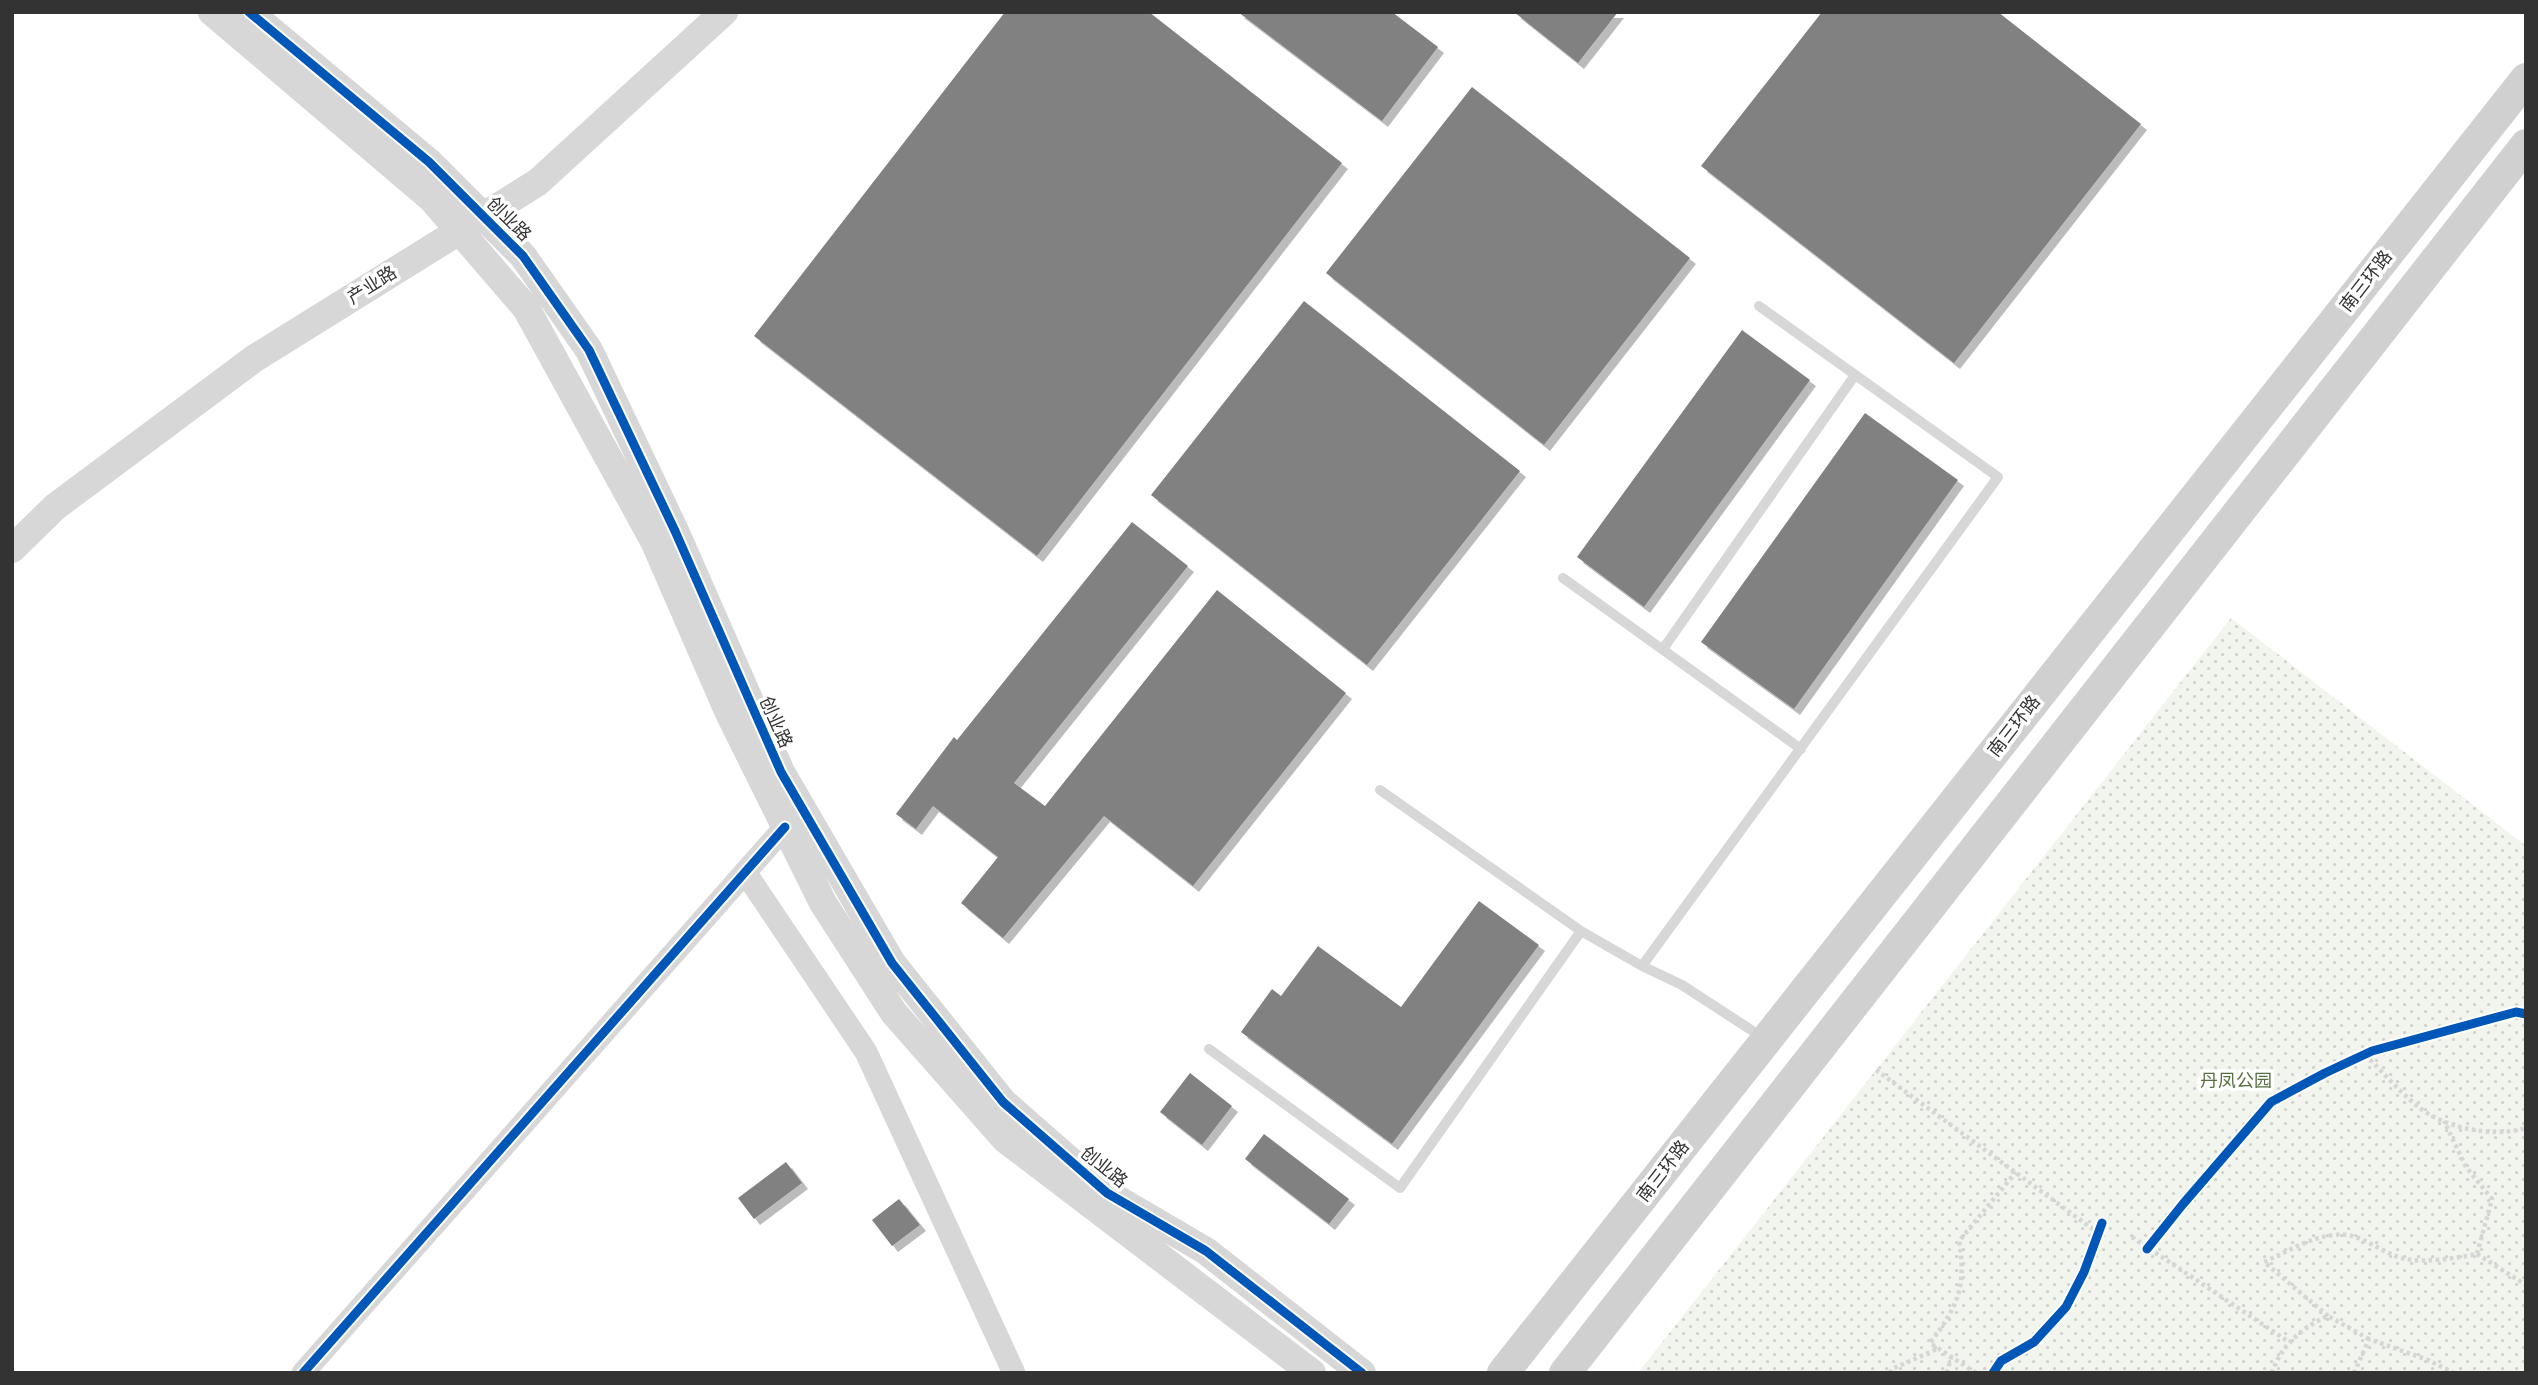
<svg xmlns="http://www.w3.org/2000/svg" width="2538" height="1385" font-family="'Fira Sans','Noto Sans SC',sans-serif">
  <defs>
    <pattern id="park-dots" width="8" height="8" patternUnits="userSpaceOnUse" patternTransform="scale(1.75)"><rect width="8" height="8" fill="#f1f5ed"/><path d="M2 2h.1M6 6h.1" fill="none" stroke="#cfd2cc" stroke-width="1.8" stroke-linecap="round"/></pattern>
    <filter id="shadow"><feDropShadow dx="6" dy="6" stdDeviation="0" flood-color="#0004"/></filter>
  </defs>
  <rect width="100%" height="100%" fill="#fff"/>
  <path fill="url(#park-dots)" d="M2231,618L2526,846V1373H1638Z"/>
  <path fill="#818181" filter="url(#shadow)" d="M1005,12H1149L1342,163L1037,556L754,336Z
    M1238,12H1392L1438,47L1382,121Z
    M1514,12H1618L1578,63Z
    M1822,12H1998L2141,124L1954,363L1701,166Z
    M1472,87L1690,258L1544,445L1326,273Z
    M1304,301L1520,471L1367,665L1151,495Z
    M1742,330L1810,380L1644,607L1577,557Z
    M1865,413L1958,480L1794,709L1701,642Z
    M1132,522L1188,566L1014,783L1045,806L1217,590L1346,693L1193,886L1104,816L1003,938L961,903L998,857L933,806L916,829L896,814L954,737L957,740Z
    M1479,901L1539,945L1392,1144L1241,1032L1272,989L1281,996L1318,946L1401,1007Z
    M1190,1073L1232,1106L1202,1145L1160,1112Z
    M1264,1134L1349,1199L1329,1224L1245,1159Z
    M786,1162L802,1183L754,1219L738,1198Z
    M899,1199L920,1225L892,1246L872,1220Z"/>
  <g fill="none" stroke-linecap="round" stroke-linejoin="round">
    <path stroke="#d6d6d6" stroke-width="4.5" stroke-dasharray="3.5 3.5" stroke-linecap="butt" d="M2365,1055C2382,1071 2398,1090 2416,1105C2443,1128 2492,1138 2526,1128
      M1876,1070L2098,1233
      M2132,1237L2289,1342
      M2477,1254L2526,1285
      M2328,1316L2264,1262C2287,1252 2310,1237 2335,1235C2361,1231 2382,1255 2406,1259C2424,1263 2458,1258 2477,1254L2492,1199L2466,1167L2444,1121
      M1890,1373L1892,1369L1937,1349
      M1947,1373L1951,1357
      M1976,1373L1930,1343C1957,1308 1967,1286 1959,1241L2016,1172
      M2272,1373C2281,1345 2303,1327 2328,1316L2369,1339
      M2354,1373L2369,1339L2428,1360L2454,1373"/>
    <path stroke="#d7d7d7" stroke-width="10" d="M1563,578L1801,749
      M1663,649L1855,375
      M1380,790L1581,931L1642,966L1682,985L1765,1039
      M1642,966L1998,477L1759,306
      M1209,1049L1400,1188L1581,931"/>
    <path stroke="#d7d7d7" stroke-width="23" d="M745,872L866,1052L1014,1373
      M303,1373L785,827"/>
    <path stroke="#d7d7d7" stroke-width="28" d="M212,12L432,199L526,308L654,541L728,711L823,903L894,1013L1005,1139L1312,1373
      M249,12L429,162L523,256L589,350L675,531L781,772L892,963L1003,1102L1107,1193L1206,1251L1362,1373
      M12,549L55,507L255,358L538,182L724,12"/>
    <path stroke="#d0d0d0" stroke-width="32" d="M1503,1373L2526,79
      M1565,1373L2526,145"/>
    <defs>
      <path id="cycleway" d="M249,12L429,162L523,256L589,350L675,531L781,772L892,963L1003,1102L1107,1193L1206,1251L1362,1373
        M2147,1249L2183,1204L2271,1102L2325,1073L2372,1051L2516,1012L2526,1014
        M303,1373L785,827
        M1993,1373L2001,1361L2034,1342L2066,1307L2084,1272L2102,1223"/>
    </defs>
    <use href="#cycleway" stroke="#fff" stroke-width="13"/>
    <use href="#cycleway" stroke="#0057b8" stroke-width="9"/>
  </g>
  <g text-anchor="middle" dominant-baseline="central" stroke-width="7" stroke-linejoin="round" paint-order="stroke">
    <g font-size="18" fill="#333" stroke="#fff">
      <text transform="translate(509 219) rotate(45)">创业路</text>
      <text transform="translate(2366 281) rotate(-52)">南三环路</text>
      <text transform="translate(372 285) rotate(-32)">产业路</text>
      <text transform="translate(776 722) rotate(66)">创业路</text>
      <text transform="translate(2014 726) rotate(-52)">南三环路</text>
      <text transform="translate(1104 1167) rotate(39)">创业路</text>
      <text transform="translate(1663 1171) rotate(-52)">南三环路</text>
    </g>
    <g font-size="18" fill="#56703f" stroke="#fff">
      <text x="2236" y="1081">丹凤公园</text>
    </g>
  </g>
  <rect width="2538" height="1385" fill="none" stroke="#333333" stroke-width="28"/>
</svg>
